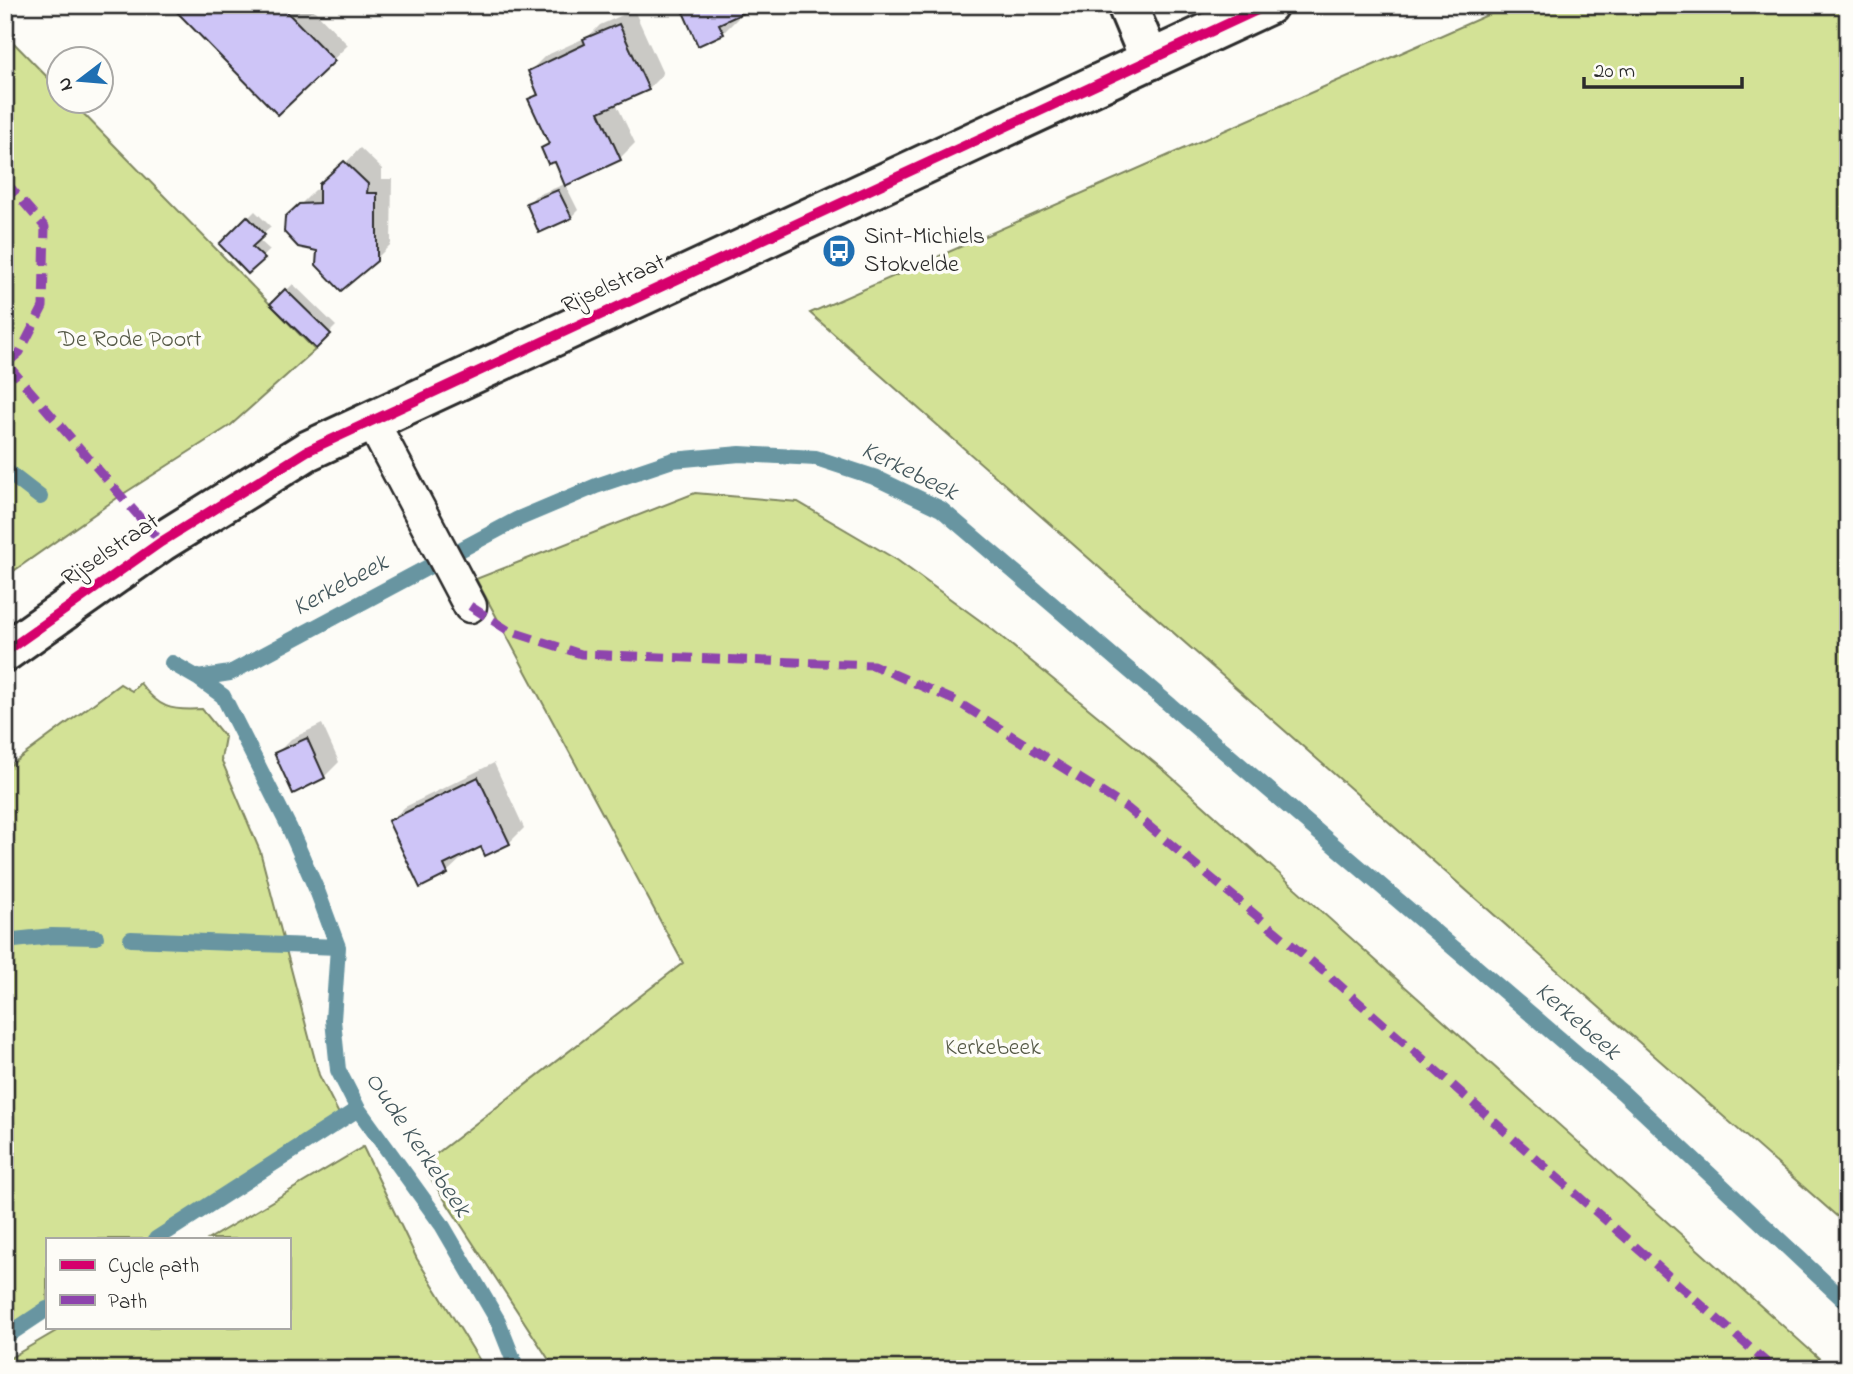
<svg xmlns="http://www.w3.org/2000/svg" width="1853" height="1374" font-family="'Indie Flower',sans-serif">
  <rect width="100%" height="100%" fill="#fdfcf7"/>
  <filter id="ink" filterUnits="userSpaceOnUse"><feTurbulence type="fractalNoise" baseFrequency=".0143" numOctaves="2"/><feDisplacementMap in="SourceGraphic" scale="14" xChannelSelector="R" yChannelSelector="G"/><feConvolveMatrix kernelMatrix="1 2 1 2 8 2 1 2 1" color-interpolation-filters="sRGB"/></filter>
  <g filter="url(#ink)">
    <path fill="#d3e296" stroke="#7f8660" stroke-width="2" d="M1510,5H1848V1226L810,313Z
      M5,34L59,89L60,102H72L315,350L231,425L120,496L5,577Z
      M695,493L798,502L897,560L993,630L1167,773L1831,1369H555L422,1165L683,963L476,579Z
      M140,683C159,708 170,711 202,709L225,737L221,759L260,851L319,1075L341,1118L154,1239H47V1308L5,1336V769L120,684L132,691Z
      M363,1147L417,1259L485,1369H5V1361L63,1327H289V1239H209Z"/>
    <path fill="#0003" d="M309,5L348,45L278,113L174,6Z
      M682,5L736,14L738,18L723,33Z
      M634,10L663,74L648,89L616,103L635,143L620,158L556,160L543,148L550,141L531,99L539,91L530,71L545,56L589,36L600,25Z
      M360,148L382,169V179H392L391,244L376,259L319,250L287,218L315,190L321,189Z
      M565,184L578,210L571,217L528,204L535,196Z
      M255,211L271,227L258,239L270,250L248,272L222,244Z
      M293,284L336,326L316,346L273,304Z
      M322,724L339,762L324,777L276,754L291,739Z
      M494,763L524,828L509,843L486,854L481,845L461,855L462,858L447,872L390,821L405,807Z"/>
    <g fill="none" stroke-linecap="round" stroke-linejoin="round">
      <path stroke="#6795a1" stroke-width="16" d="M5,470L40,497
        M172,663L198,678L230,673L518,519L596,486L673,460L740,454L816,458L874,477L941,509L1623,1093L1848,1304
        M198,678L223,696L289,827L318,893L338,947L333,1020L338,1070L358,1109L442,1225L498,1321L517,1369
        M131,939L338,947
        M5,941L52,936L96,937
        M156,1239L358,1109
        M5,1337L47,1309"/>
    </g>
    <path fill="#cec5f7" stroke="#2b2b2b" stroke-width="2" d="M280,5L335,61L278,115L171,6Z
      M680,5H761L719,24L724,34L698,46Z
      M619,24L649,90L599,112L621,160L565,186L555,162L548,164L541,148L549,144L528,99L538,95L528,71L585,44L583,39Z
      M344,161L368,184L367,193H377V261L341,291L316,265L317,251L298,247L284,232L285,217L299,204L319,203V184Z
      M558,190L572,218L539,233L526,203Z
      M247,216L265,235L252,247L265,259L248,274L219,244Z
      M285,289L331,334L316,349L270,304Z
      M307,738L325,778L293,794L274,753Z
      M478,777L510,844L485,856L481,847L444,865L448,874L420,888L388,821Z"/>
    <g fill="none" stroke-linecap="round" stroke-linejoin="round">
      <defs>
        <path id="service" d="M372,421L470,606"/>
        <path id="minor" d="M1127,5L1150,60"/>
        <path id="tertiary" d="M5,652L161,542L307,451L1268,5"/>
      </defs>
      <use href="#service" stroke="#2b2b2b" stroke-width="37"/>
      <use href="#minor" stroke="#2b2b2b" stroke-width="44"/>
      <use href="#tertiary" stroke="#2b2b2b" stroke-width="44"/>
      <use href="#service" stroke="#fdfcf7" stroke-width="32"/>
      <use href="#minor" stroke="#fdfcf7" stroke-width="38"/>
      <use href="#tertiary" stroke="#fdfcf7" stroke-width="38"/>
      <path stroke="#8e44ad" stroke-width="9" stroke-dasharray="18 9" stroke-linecap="butt" d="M5,181L45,227L43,307L20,352L5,365
        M7,364L161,542
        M470,606L509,631L581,654L873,665L956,701L1127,808L1329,976L1774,1369"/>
      <defs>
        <path id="cycleway" d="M5,652L161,542L307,451L1268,5"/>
      </defs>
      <use href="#cycleway" stroke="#fdfcf7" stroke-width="15"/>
      <use href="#cycleway" stroke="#d6006c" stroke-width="10"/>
    </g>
  </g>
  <defs>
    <symbol id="bus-disc" viewBox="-11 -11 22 22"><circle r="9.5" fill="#1f6fb2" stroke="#fdfcf7"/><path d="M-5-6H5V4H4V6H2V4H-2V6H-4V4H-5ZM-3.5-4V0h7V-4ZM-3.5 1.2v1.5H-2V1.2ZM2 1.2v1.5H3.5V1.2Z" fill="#fff"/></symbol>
  </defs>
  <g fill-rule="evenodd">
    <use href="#bus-disc" x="820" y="232" width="38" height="38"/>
  </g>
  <g text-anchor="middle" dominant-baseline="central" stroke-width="7" stroke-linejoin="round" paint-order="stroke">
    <g font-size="24" fill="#2b2b2b" stroke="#fdfcf7" text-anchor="start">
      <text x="864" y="237">Sint-Michiels<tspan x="864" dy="28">Stokvelde</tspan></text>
    </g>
    <g font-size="24" fill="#2b2b2b" stroke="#fdfcf7">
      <text transform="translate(614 285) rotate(-25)">Rijselstraat</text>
      <text transform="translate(111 551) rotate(-34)">Rijselstraat</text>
    </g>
    <g font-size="24" fill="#555946" stroke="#fdfcf7">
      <text x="130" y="340">De Rode Poort</text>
      <text x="993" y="1048">Kerkebeek</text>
    </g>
    <g font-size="26" font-style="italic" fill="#44575c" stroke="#fdfcf7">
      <text transform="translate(909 472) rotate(26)">Kerkebeek</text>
      <text transform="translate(341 586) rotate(-28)">Kerkebeek</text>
      <text transform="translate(1577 1022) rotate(41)">Kerkebeek</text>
      <text transform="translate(417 1145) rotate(56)">Oude Kerkebeek</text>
    </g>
  </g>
  <rect width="1853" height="1374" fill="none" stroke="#fdfcf7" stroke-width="28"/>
  <rect x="14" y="14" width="1825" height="1346" fill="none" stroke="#2b2b2b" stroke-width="2.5" filter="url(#ink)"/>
  <rect x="46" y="1238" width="245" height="91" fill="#fdfcf7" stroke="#a9a8a5" stroke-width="2"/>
  <rect x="60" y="1260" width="35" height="10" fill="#d6006c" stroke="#a9a8a5" stroke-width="2"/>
  <text x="108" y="1272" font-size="21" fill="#2b2b2b">Cycle path</text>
  <rect x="60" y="1295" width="35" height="10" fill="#8e44ad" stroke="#a9a8a5" stroke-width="2"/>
  <text x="108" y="1308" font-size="21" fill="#2b2b2b">Path</text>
  <g transform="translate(80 80) rotate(254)"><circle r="33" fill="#fdfcf7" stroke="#a9a8a5" stroke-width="2"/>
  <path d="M0-5L12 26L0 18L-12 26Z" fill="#1f6fb2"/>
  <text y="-10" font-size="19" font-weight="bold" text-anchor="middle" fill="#2b2b2b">N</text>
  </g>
  <path d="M1584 77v10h158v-10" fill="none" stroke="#2b2b2b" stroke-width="3.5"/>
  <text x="1594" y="77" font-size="21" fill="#2b2b2b" stroke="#fdfcf7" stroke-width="5" paint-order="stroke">20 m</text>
</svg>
